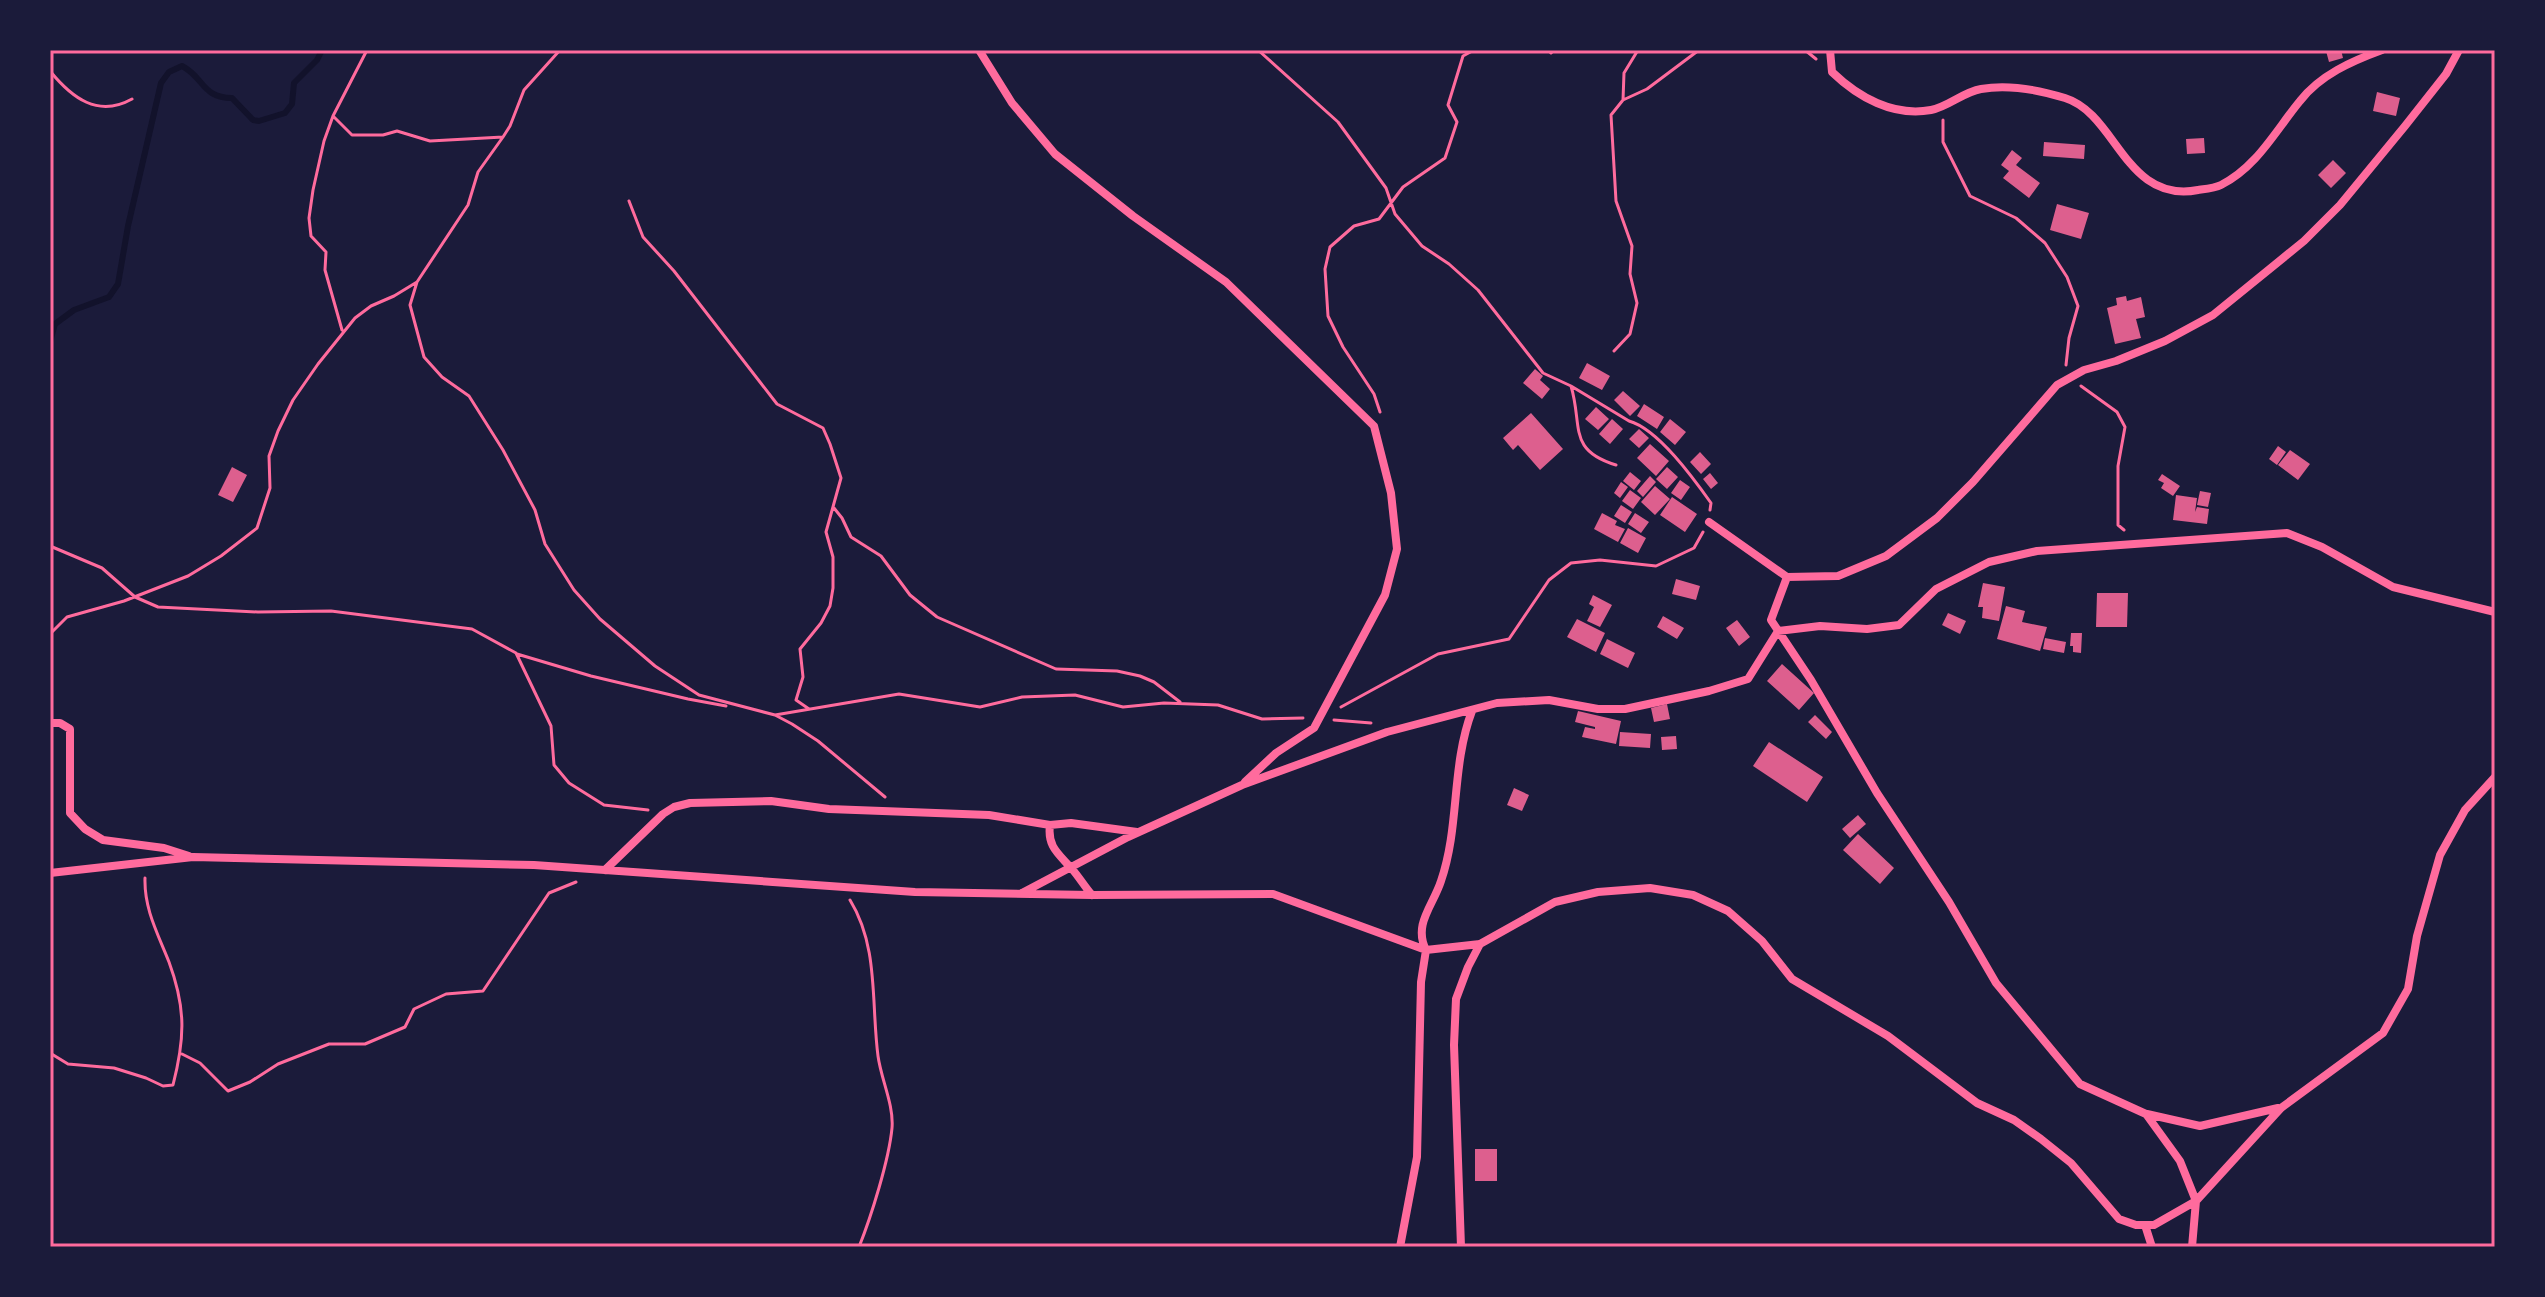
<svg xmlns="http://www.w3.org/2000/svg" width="2545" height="1297" font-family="Bitter,serif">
  <rect width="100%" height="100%" fill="#1b1b3a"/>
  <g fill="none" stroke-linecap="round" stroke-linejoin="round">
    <path stroke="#12122b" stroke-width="6" d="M50,342L55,324L74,310L109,297L118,284L128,226L161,83L169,72L182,66C204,77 202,98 232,98L253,120L259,121L285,113L292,104L294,83L317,60L322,50"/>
  </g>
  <path fill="#dd5f8e" d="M2341,50L2343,58L2329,62L2326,51Z
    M2377,92L2400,98L2396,116L2373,111Z
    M2204,138L2205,153L2187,154L2186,139Z
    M2044,142L2085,145L2084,159L2043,156Z
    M2012,150L2022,158L2016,165L2040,183L2029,198L2003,178L2009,171L2001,165Z
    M2333,160L2346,173L2331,188L2318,175Z
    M2057,204L2089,213L2081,239L2050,230Z
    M2126,296L2127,301L2141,297L2145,317L2136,319L2141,338L2115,344L2107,308L2117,305L2116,298Z
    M1587,363L1610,376L1602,390L1579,378Z
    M1535,369L1543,376L1540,380L1550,389L1542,399L1523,383Z
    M1623,391L1640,406L1630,416L1614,400Z
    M1644,404L1664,417L1657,429L1637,416Z
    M1596,407L1609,419L1598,430L1585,419Z
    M1531,413L1563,449L1540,470L1518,445L1513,450L1503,438Z
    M1612,419L1623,429L1610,444L1599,434Z
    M1670,419L1686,432L1675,445L1660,432Z
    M1639,429L1649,438L1639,448L1629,439Z
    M1650,444L1669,461L1656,476L1637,458Z
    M2278,446L2286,452L2277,465L2269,459Z
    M2290,450L2310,464L2298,480L2278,465Z
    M1700,452L1711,464L1701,474L1690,462Z
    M232,467L247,475L233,502L218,495Z
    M1667,467L1678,477L1667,489L1656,479Z
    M1630,472L1641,481L1634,490L1623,481Z
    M1710,473L1718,483L1711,489L1703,479Z
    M2162,474L2180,486L2173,496L2161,488L2164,483L2158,480Z
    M1650,476L1656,482L1643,497L1637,491Z
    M1680,480L1690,487L1681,500L1671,493Z
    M1621,482L1628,487L1620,498L1614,493Z
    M1655,486L1670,499L1655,515L1641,502Z
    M1630,490L1641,498L1633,509L1622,501Z
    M2200,491L2211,493L2208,507L2197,505Z
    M2176,495L2197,498L2195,512L2197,507L2209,509L2207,524L2173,520Z
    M1672,497L1697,514L1685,532L1660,515Z
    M1621,505L1632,512L1625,523L1614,516Z
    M1602,513L1617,521L1615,525L1625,529L1618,542L1594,529Z
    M1635,513L1649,522L1641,533L1628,524Z
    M1628,528L1646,538L1638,553L1620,543Z
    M1676,579L1700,586L1696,600L1672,594Z
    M1983,583L2005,587L1999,621L1982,618L1983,607H1978Z
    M2097,593H2128L2127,627H2096Z
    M1593,595L1612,605L1600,627L1587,621L1594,607L1589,604Z
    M2006,606L2025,611L2022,622L2047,627L2040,651L1997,639Z
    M1948,613L1966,621L1960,634L1942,625Z
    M1663,616L1684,628L1677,639L1657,627Z
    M1577,619L1605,633L1596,652L1567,637Z
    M1737,620L1750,637L1739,646L1726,628Z
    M2071,633H2082L2081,653L2073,652V646H2070Z
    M2045,638L2066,642L2064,653L2043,649Z
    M1607,639L1635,653L1628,668L1600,654Z
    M1782,664L1814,693L1799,710L1767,681Z
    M1667,704L1670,719L1654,722L1651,708Z
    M1578,711L1621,721L1616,744L1582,737L1585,727L1595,729V727L1575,722Z
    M1815,715L1832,732L1826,739L1808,722Z
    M1620,732L1651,734L1650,748L1619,746Z
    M1676,736L1677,749L1662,750L1661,737Z
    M1769,742L1823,777L1807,802L1753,766Z
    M1514,788L1529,795L1522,811L1507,805Z
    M1858,815L1866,824L1850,838L1842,829Z
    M1858,834L1894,868L1880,884L1843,850Z
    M1475,1149H1497V1181H1475Z"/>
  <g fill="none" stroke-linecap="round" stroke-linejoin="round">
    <path stroke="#ff6b9d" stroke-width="3" d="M1258,50L1338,122L1386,188L1395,214L1422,246L1449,264L1478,290L1543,373L1571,386C1583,426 1567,450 1616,465
      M1548,50L1551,53L1554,50
      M1805,50L1816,59
      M50,71C72,98 98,118 132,99
      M1623,100L1647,89L1699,50
      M333,116L352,135H383L397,131L430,141L503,137L510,126L524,90L560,50
      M1943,120V142L1970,196L2016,218L2045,243L2067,277L2078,306L2069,338L2066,365
      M503,137L478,172L468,205L417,282L410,305L424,357L442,377L469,396L503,450L535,510L545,544L574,590L600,619L655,666L699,695L775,715L792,724L818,741L885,797
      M629,201L643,237L674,271L777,404L823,428L830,444L841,478L826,532L833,557V588L830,606L821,623L800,649L803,677L796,700L809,709
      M342,330L325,270L326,252L311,236L309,218L313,190L324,141L333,116L367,50
      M1614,351L1630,334L1637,303L1630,274L1632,246L1616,201L1611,115L1623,100L1624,73L1638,50
      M1571,386L1629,421C1658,429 1694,479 1711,503L1710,510
      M2081,386L2117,412L2125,427L2118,466V525L2124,530
      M1380,412L1374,394L1343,347L1328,316L1325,269L1330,247L1354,226L1379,219L1403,187L1445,158L1457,122L1448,105L1463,56L1474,50
      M834,508L842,518L851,537L881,556L910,595L937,617L1056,669L1117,671L1140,676L1154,682L1180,702
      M50,546L102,568L135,597L158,607L258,612L331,611L472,629L516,653L551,726L554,765L569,783L604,805L648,810
      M50,634L67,617L124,601L188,576L221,556L257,528L270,488L269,456L278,431L293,400L318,364L355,318L371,306L394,296L417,282
      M517,654L591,676L688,699L726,706
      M1341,707L1438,654L1509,639L1549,580L1571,563L1600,560L1656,566L1694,548L1703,532
      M775,715L899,694L980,707L1022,697L1075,695L1123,707L1164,703L1218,705L1262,719L1303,718
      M1334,720L1371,723
      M850,900C879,947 871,1003 878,1056C881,1079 894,1105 892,1128C889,1160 871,1217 859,1247
      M50,1053L68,1064L114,1068L146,1078L163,1086L173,1085C185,1038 186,1008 169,962C158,934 144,909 145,878
      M182,1054L200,1063L228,1091L250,1082L278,1064L329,1044H365L405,1027L414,1009L446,994L483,991L549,893L576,882"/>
    <path stroke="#ff6b9d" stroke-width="8" d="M979,50L1012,103L1055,154L1133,216L1226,282L1374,426L1391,493L1397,549L1385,595L1314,728L1276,753L1245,782
      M1830,50L1832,72C1858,97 1893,117 1931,110C1948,107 1963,92 1981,89C2009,84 2039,90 2065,98C2117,114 2125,204 2198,190C2205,189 2215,188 2221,185C2257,167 2276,130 2300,101C2320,75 2352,61 2382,50
      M1787,577L1838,576L1886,556L1937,518L1973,482L2057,385L2084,370L2116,361L2165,341L2213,315L2304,241L2340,205L2405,126L2446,74L2459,50
      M1472,711C1451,766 1460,826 1441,881C1433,906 1413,924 1426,950L1480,944L1555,902L1598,892L1650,888L1693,895L1728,911L1762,941L1792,979L1888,1036L1977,1103L2014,1120L2041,1139L2071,1163L2119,1219L2136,1225H2154L2196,1201L2180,1161L2146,1114L2080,1084L1996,983L1949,902L1877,793L1811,680L1771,620L1787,577L1709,522
      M50,723H60L70,729V813L85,829L103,840L164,848L189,856
      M1050,825C1047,847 1059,854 1072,869C1079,877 1085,887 1092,895
      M605,870L663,814L674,807L690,803L771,801L829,809L989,815L1050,825L1071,823L1137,832
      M50,873L193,857L534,865L915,892L1092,895L1273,894L1426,950L1421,982L1417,1157L1400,1247
      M1022,893L1128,837L1242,785L1387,732L1497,703L1549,700L1598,709H1625L1709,691L1748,679L1778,631L1820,626L1867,629L1899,625L1936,589L1989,562L2037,551L2287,533L2322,547L2393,587L2495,612
      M2147,1114L2200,1126L2278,1108
      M2145,1225L2152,1247
      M1461,1247L1454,1045L1456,999L1468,967L1480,944
      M2192,1247L2196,1201L2281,1108L2383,1033L2408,989L2417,936L2440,855L2465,810L2495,777"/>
  </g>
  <rect width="2545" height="1297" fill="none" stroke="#1b1b3a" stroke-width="104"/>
  <rect x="52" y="52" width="2441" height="1193" fill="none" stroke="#ff6b9d" stroke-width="3"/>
</svg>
